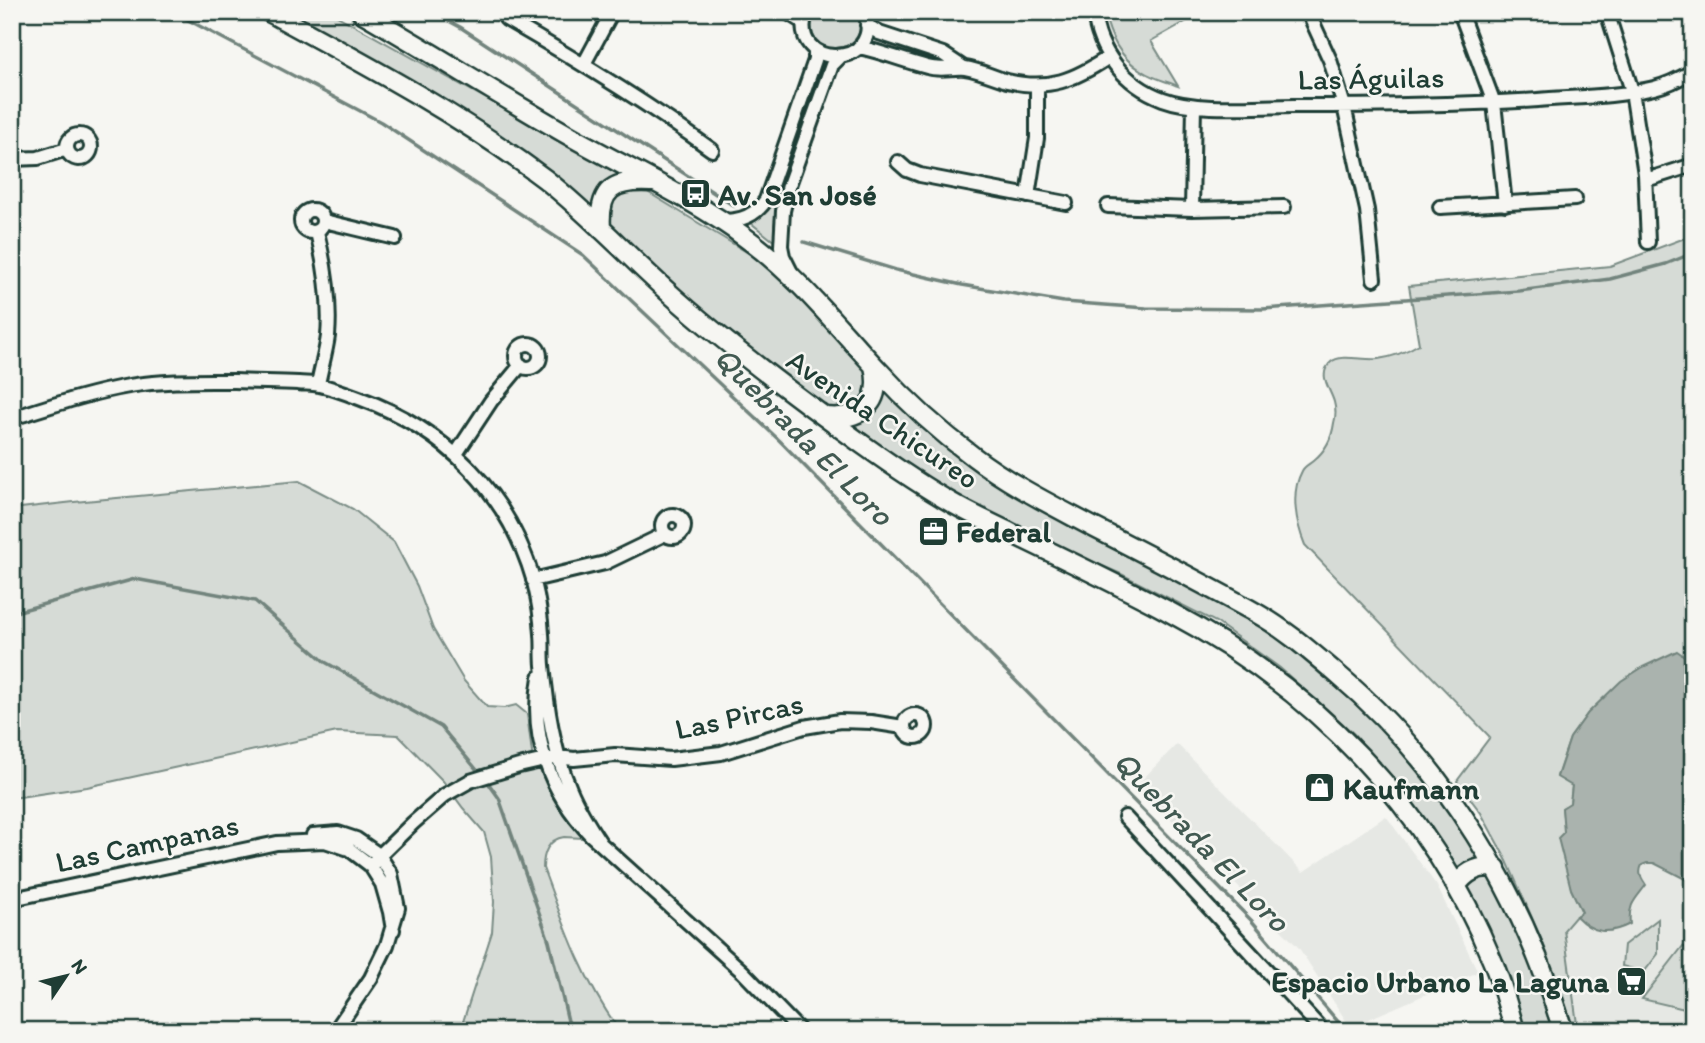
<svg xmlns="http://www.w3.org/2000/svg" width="1705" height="1043" font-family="Itim,sans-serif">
  <rect width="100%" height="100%" fill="#f6f6f2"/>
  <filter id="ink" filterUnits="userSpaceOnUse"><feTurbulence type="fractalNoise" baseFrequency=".0143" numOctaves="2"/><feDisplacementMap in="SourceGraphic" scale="14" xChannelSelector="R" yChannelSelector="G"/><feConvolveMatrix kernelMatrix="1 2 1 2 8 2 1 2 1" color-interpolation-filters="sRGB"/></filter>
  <g filter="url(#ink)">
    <path fill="#e6e8e4" d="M1177,744L1303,872L1386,816L1437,886L1478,972L1350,1027L1299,948L1137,785Z
      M1647,863H1654L1693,883V887L1683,902L1685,915L1693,926V1031H1578L1564,930L1576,916L1583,923L1594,929L1606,932L1620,929L1645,885L1640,876L1639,870L1641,865Z"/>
    <path fill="#d6dbd6" stroke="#7a8c85" stroke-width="2" d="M285,12H330L573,147L763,262L987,476L1122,549L1271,632L1377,722L1464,829L1508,908L1540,985L1552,1031H1525L1511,979L1472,894L1418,810L1354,734L1280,668L1216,622L1121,574L980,513L886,453L781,378L678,294L578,194L484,124L352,48Z
      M815,12H856C879,57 794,63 815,12Z
      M1104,12H1203L1151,41L1178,86C1166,81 1152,78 1142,71C1119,57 1110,37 1104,12Z
      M820,60L826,62L777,206L774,225L776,243L751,223L762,216L773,200Z
      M1693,235V659L1588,713L1570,738L1557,776L1572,785L1570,804L1562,808L1571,889L1582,912L1576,916L1564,930L1578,1031H1572L1573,1026L1543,943L1507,861L1481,813L1457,781L1490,737L1305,545C1296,523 1290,493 1302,471C1304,466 1310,464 1314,460C1325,451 1332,438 1334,423C1336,416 1336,409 1334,402C1330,388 1317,375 1331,362C1341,353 1364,361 1378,359C1393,357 1406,352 1419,344L1409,286L1610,266Z
      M299,481L353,509L394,542L417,586L433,629L464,681L487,707L504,708L516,705L527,714L532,753L538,770H540L553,797L582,838C577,838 570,837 564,837C548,839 543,854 543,868C564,925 583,981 620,1031H460L492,932L494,902L491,857L484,832L463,808L443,781L398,735L337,732L87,787L12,798V509L74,502Z
      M1658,919V954L1644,972L1622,966L1624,945Z
      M1683,946L1693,953V1011L1642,999Z"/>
    <path fill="#aab3ae" stroke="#72847d" stroke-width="2" d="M1677,651L1690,660L1693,659V883L1654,863H1647L1642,865C1638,873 1641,878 1646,885C1635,900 1628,904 1630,924C1608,935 1593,934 1576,916L1582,912L1571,889L1558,838L1564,832L1562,808L1570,803L1572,786L1557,777L1570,738L1588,713L1621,681L1643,667Z"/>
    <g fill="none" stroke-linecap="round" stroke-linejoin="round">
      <path stroke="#72847d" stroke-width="3.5" d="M173,12L381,122L583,255L780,441L1251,920L1346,1031
        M432,12L460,27L734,206
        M804,242L896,270L962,285L1064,302L1146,308L1263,309L1519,291L1610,279L1666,264L1693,253
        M12,613L135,579L255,601L325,662L441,727L477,770
        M489,784L499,798L549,941L568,1021L574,1031"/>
      <defs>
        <path id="minor" d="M787,12L803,22
          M806,12C787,71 885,70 865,12
          M1094,12C1098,52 1125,85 1163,99C1198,112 1255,106 1294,106C1375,106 1457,105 1538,100C1576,97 1616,97 1654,88C1667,85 1681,78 1693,71
          M1308,12L1330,60L1344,106L1367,210L1374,279
          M1460,12L1494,103L1505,204
          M1607,12L1632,91L1645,174L1648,242
          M506,19C577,60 646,102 712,150
          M867,25L879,33L943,54L964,68
          M859,47C882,52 904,61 927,67C940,71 952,67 965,68C979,70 993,77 1007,81C1049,91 1074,80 1109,57
          M584,64L612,12
          M67 147a12 12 0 1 1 24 0a12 12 0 1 1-24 0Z
          M12,159L38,158L67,149
          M898,162L907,170L920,175L1066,203
          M1646,180L1693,165
          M1028,196L1037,138V86
          M1108,206L1192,209L1284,207
          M1440,207L1575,199
          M1192,209L1194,106
          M301 221a11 11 0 1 1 22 0a11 11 0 1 1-22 0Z
          M324,221L395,238
          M722,221C741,221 755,216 766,200L815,60V50
          M317,232C325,265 331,301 328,336C326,352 321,368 318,384
          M791,272L783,256L781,246L783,211L789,185L832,65L840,57
          M516 356a12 12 0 1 1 24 0a12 12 0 1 1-24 0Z
          M12,418C51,406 89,393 129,386C164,380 200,381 235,381C256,382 277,382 298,383C305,384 312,383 319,385C333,388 346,393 359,398C445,429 509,493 534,582C538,598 541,616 542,634C543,644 542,655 543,665C547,706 553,750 570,789C578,808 589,826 601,844
          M456,454L491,401L521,365
          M662 526a11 11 0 1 1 22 0a11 11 0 1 1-22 0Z
          M533,580L605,563L665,534
          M540,677C529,736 550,793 591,835L743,972L800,1031
          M904 726a11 11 0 1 1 22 0a11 11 0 1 1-22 0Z
          M1125,817L1323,1031
          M313,835L338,833L356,839L379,855L391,874L398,908L387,945L371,978L335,1031
          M370,865L413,823L445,795L470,781L519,766L558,757L574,759L615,755L671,759L721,753L804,727L840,721L871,722L903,727
          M12,899L277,843L325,841L349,849L370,865L382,884L390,912L393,930"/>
        <path id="secondary" d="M269,12C363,63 459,114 545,179C588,213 626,254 667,291C728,346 795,396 862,444C890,464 922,486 952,503C971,514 991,523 1011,533C1063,558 1115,583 1166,610C1312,687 1429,806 1492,960C1502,983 1508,1007 1515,1031
          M361,12C431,52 500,96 570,136C628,169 693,198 746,238C797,275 835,324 878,370C907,402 939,431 974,457C1011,485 1052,505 1093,527C1148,555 1204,584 1258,614C1286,630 1311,652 1336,673C1446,766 1522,893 1563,1031
          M601,229C598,188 614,180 651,182
          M826,417C861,420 883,404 874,366
          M1456,886C1466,872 1478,865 1496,868"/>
      </defs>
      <use href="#minor" stroke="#1f3d34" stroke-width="18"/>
      <use href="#secondary" stroke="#1f3d34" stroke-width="23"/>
      <use href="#minor" stroke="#f6f6f2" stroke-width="12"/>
      <use href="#secondary" stroke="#f6f6f2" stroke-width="18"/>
    </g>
  </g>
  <defs>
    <symbol id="bus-square" viewBox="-11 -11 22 22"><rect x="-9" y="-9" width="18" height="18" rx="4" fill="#1f3d34" stroke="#f6f6f2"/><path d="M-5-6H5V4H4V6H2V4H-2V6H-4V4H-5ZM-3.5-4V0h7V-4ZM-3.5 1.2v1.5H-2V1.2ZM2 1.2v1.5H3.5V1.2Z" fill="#fff"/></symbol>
    <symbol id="office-square" viewBox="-11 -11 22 22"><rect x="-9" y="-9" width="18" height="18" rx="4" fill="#1f3d34" stroke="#f6f6f2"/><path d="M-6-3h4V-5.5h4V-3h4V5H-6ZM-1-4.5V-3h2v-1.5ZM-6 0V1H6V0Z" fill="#fff"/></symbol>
    <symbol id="shop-square" viewBox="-11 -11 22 22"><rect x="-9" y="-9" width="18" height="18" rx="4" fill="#1f3d34" stroke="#f6f6f2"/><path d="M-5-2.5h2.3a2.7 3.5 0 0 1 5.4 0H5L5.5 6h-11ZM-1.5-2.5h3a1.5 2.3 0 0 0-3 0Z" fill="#fff"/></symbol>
    <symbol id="supermarket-square" viewBox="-11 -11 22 22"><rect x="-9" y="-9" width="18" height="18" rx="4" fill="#1f3d34" stroke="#f6f6f2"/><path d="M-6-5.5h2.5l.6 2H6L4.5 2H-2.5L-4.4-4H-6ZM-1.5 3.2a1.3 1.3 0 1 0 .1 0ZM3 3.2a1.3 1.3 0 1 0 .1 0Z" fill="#fff"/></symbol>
  </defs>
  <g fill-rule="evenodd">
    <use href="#bus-square" x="678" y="176" width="35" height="35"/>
    <use href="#office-square" x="916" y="514" width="35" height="35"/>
    <use href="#shop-square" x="1302" y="770" width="35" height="35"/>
    <use href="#supermarket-square" x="1614" y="964" width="35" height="35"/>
  </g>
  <g text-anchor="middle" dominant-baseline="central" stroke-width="5" stroke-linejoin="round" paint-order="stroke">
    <g font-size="30" fill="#1f3d34" stroke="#f6f6f2">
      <text transform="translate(1371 78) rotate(-1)">Las Águilas</text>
      <text transform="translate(883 419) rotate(34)">Avenida Chicureo</text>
      <text transform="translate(739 716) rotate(-12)">Las Pircas</text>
      <text transform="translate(147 843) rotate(-12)">Las Campanas</text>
    </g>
    <g font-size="30" font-weight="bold" fill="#1f3d34" stroke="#f6f6f2" text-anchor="start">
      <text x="718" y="194">Av. San José</text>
      <text x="956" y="531">Federal</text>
      <text x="1343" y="788">Kaufmann</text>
      <text x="1609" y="981" text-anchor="end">Espacio Urbano La Laguna</text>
    </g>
    <g font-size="32" font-style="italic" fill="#425a52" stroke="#f6f6f2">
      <text transform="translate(804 436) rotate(45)">Quebrada El Loro</text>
      <text transform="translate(1202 841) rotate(46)">Quebrada El Loro</text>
    </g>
  </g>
  <rect width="1705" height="1043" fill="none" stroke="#f6f6f2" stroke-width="42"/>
  <rect x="21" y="21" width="1663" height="1001" fill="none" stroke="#1f3d34" stroke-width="2.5" filter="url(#ink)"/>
  <g transform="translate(66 976) rotate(55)" stroke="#f6f6f2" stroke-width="5" paint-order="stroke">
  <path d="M0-5L12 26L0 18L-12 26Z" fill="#1f3d34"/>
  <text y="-10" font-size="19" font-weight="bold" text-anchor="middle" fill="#1f3d34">N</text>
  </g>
</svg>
